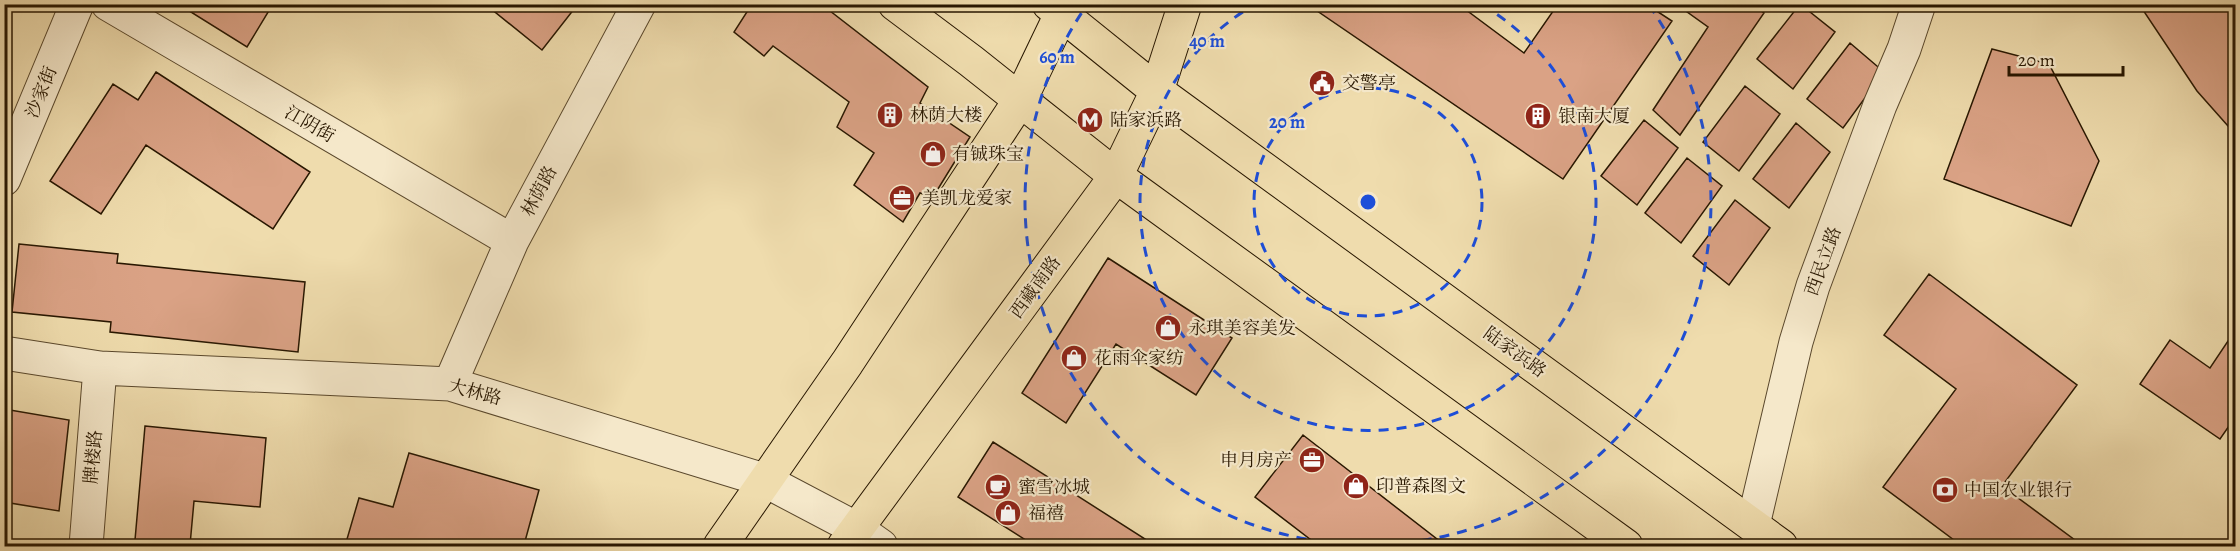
<svg xmlns="http://www.w3.org/2000/svg" width="2240" height="551" font-family="Alegreya,'Noto Serif SC',serif">
  <rect width="100%" height="100%" fill="#efdcad"/>
  <filter id="stains"><feTurbulence type="fractalNoise" baseFrequency=".00333" numOctaves="4"/><feColorMatrix values="0 0 0 0 .2 0 0 0 0 .09 0 0 0 0 .02 0 0 0 .5 -.17"/></filter>
  <radialGradient id="worn" r=".72"><stop offset=".6" stop-color="#630" stop-opacity="0"/><stop offset="1" stop-color="#630" stop-opacity=".3"/></radialGradient>
  <path fill="#daa285" stroke="#281701" stroke-width="1.5" d="M178,4H273L247,47Z
    M485,4H578L542,50Z
    M752,4H821L928,87L920,103L970,137L933,197L920,193L903,222L854,185L874,153L837,127L849,102L773,46L764,56L734,32Z
    M1307,4H1458L1524,53L1558,4H1646L1672,21L1563,179Z
    M1676,4H1751L1764,13L1680,135L1653,110L1708,27Z
    M1800,4L1835,32L1793,89L1757,59Z
    M2139,4H2236V135L2197,91Z
    M1850,43L1884,72L1843,128L1807,99Z
    M1992,49L2049,64L2099,161L2071,226L1944,179Z
    M156,72L310,172L273,229L146,145L101,214L50,181L113,84L138,100Z
    M1745,86L1780,114L1739,171L1703,142Z
    M1644,120L1678,148L1637,205L1601,176Z
    M1796,123L1830,152L1789,208L1753,179Z
    M1687,158L1722,186L1681,243L1645,213Z
    M1735,200L1770,228L1729,285L1693,256Z
    M19,244L118,254L117,263L305,282L298,352L110,332L111,322L12,312Z
    M1108,258L1232,338L1196,395L1116,344L1066,423L1022,393Z
    M1929,274L2077,385L2002,486L2083,546H1962L1883,487L1956,389L1884,335Z
    M2170,340L2210,368L2228,341L2236,346V416L2220,439L2140,384Z
    M4,409L69,420L59,511L4,502Z
    M145,426L266,438L260,507L194,501L190,545L135,540Z
    M1303,435L1446,546H1319L1255,497Z
    M993,442L1156,546H1035L958,497Z
    M409,453L539,490L524,545L530,546H345L359,498L393,507Z"/>
  <g fill="none" stroke-linecap="round" stroke-linejoin="round">
    <defs>
      <path id="minor" d="M108,4L512,241
        M4,179L77,4
        M4,353L100,368L450,384L764,480L857,529L881,546
        M450,384L512,241L639,4
        M1753,525L1796,342L1813,286L1880,105L1904,49L1919,4
        M86,546L100,368"/>
      <path id="major" d="M895,4L971,61L1116,176L1626,546
        M1049,4L1157,91L1781,546
        M720,546L847,363L1020,100L1066,4
        M844,546L1116,176L1157,91L1185,4"/>
    </defs>
    <use href="#minor" stroke="#5a482c" stroke-width="35"/>
    <use href="#major" stroke="#281701" stroke-width="35"/>
    <use href="#minor" stroke="#f5e8ca" stroke-width="33"/>
    <use href="#major" stroke="#efdcad" stroke-width="33"/>
  </g>
  <g fill="none" stroke="#1d4ed8" stroke-width="3" stroke-dasharray="10 8">
    <circle cx="1368" cy="202" r="114"/>
    <path d="M1482 5A228 228 0 1 1 1254 5"/>
    <path d="M1649 5A343 343 0 1 1 1087 5"/>
  </g>
  <defs>
    <symbol id="civic-disc" viewBox="-11 -11 22 22"><circle r="9.5" fill="#8f2418" stroke="#f5e8ca"/><path d="M-.6-6.5H3V-4.5H.6V-3L4-1V1h2V6H-6V1h2V-1L-.6-3ZM-1.2 2.5V6h2.4V2.5Z" fill="#fff"/></symbol>
    <symbol id="building-disc" viewBox="-11 -11 22 22"><circle r="9.5" fill="#8f2418" stroke="#f5e8ca"/><path d="M-4-6H4V6H1V3H-1V6H-4ZM-2.5-4.3h1.7v1.8h-1.7ZM.8-4.3h1.7v1.8H.8ZM-2.5-1h1.7V.8h-1.7ZM.8-1h1.7V.8H.8Z" fill="#fff"/></symbol>
    <symbol id="metro-disc" viewBox="-11 -11 22 22"><circle r="9.5" fill="#8f2418" stroke="#f5e8ca"/><path d="M-5.5 5V-5H-3L0 0L3-5H5.5V5H3V-.5L0 4L-3-.5V5Z" fill="#fff"/></symbol>
    <symbol id="shop-disc" viewBox="-11 -11 22 22"><circle r="9.5" fill="#8f2418" stroke="#f5e8ca"/><path d="M-5-2.5h2.3a2.7 3.5 0 0 1 5.4 0H5L5.5 6h-11ZM-1.5-2.5h3a1.5 2.3 0 0 0-3 0Z" fill="#fff"/></symbol>
    <symbol id="office-disc" viewBox="-11 -11 22 22"><circle r="9.5" fill="#8f2418" stroke="#f5e8ca"/><path d="M-6-3h4V-5.5h4V-3h4V5H-6ZM-1-4.5V-3h2v-1.5ZM-6 0V1H6V0Z" fill="#fff"/></symbol>
    <symbol id="cafe-disc" viewBox="-11 -11 22 22"><circle r="9.5" fill="#8f2418" stroke="#f5e8ca"/><path d="M-5.5-4.5H6V0H3Q3 3.5 0 3.5H-2.5Q-5.5 3.5-5.5 0ZM3-3.2v2h1.7v-2ZM-6 4.5H4V6H-6Z" fill="#fff"/></symbol>
    <symbol id="bank-disc" viewBox="-11 -11 22 22"><circle r="9.5" fill="#8f2418" stroke="#f5e8ca"/><path d="M-6-4H6V4H-6ZM0-2.3a2.3 2.3 0 1 0 0 4.6a2.3 2.3 0 1 0 0-4.6Z" fill="#fff"/></symbol>
  </defs>
  <g fill-rule="evenodd">
    <use href="#civic-disc" x="1307" y="68" width="30" height="30"/>
    <use href="#building-disc" x="875" y="100" width="30" height="30"/>
    <use href="#building-disc" x="1523" y="101" width="30" height="30"/>
    <use href="#metro-disc" x="1075" y="105" width="30" height="30"/>
    <use href="#shop-disc" x="918" y="139" width="30" height="30"/>
    <use href="#office-disc" x="887" y="183" width="30" height="30"/>
    <use href="#shop-disc" x="1153" y="313" width="30" height="30"/>
    <use href="#shop-disc" x="1059" y="343" width="30" height="30"/>
    <use href="#office-disc" x="1297" y="445" width="30" height="30"/>
    <use href="#shop-disc" x="1341" y="471" width="30" height="30"/>
    <use href="#cafe-disc" x="983" y="472" width="30" height="30"/>
    <use href="#bank-disc" x="1930" y="475" width="30" height="30"/>
    <use href="#shop-disc" x="993" y="498" width="30" height="30"/>
  </g>
  <g text-anchor="middle" dominant-baseline="central" stroke-width="4.5" stroke-linejoin="round" paint-order="stroke">
    <g font-size="18" fill="#281701" stroke="#f5e8ca" text-anchor="start">
      <text x="1342" y="83">交警亭</text>
      <text x="910" y="115">林荫大楼</text>
      <text x="1558" y="116">银南大厦</text>
      <text x="1110" y="120">陆家浜路</text>
      <text x="952" y="154">有铖珠宝</text>
      <text x="922" y="198">美凯龙爱家</text>
      <text x="1188" y="328">永琪美容美发</text>
      <text x="1094" y="358">花雨伞家纺</text>
      <text x="1292" y="460" text-anchor="end">申月房产</text>
      <text x="1376" y="486">印普森图文</text>
      <text x="1018" y="487">蜜雪冰城</text>
      <text x="1964" y="490">中国农业银行</text>
      <text x="1028" y="513">福禧</text>
    </g>
    <g font-size="18" fill="#281701" stroke="#f5e8ca">
      <text transform="translate(41 92) rotate(-68)">沙家街</text>
      <text transform="translate(310 124) rotate(30)">江阴街</text>
      <text transform="translate(539 191) rotate(-62)">林荫路</text>
      <text transform="translate(1823 261) rotate(-70)">西民立路</text>
      <text transform="translate(1035 287) rotate(-54)">西藏南路</text>
      <text transform="translate(1515 352) rotate(36)">陆家浜路</text>
      <text transform="translate(475 392) rotate(15)">大林路</text>
      <text transform="translate(93 457) rotate(-85)">牌楼路</text>
    </g>
  </g>
  <circle cx="1368" cy="202" r="9" fill="#1d4ed8" stroke="#f5e8ca" stroke-width="3"/>
  <g font-size="18" text-anchor="middle" font-weight="bold" fill="#1d4ed8" stroke="#f5e8ca" stroke-width="4.5" stroke-linejoin="round" paint-order="stroke">
    <text x="1207" y="47">40 m</text>
    <text x="1057" y="63">60 m</text>
    <text x="1287" y="128">20 m</text>
  </g>
  <rect width="2240" height="551" fill="none" stroke="#efdcad" stroke-width="24"/>
  <rect x="6" y="6" width="2228" height="539" fill="none" stroke="#281701" stroke-width="3"/>
  <rect x="12" y="12" width="2216" height="527" fill="none" stroke="#281701" stroke-width="1.5"/>
  <path d="M2009 66v9h114v-9" fill="none" stroke="#281701" stroke-width="3"/>
  <text x="2018" y="66" font-size="18" fill="#281701" stroke="#f5e8ca" stroke-width="4.5" paint-order="stroke">20 m</text>
  <rect width="100%" height="100%" filter="url(#stains)"/>
  <rect width="100%" height="100%" fill="url(#worn)"/>
</svg>
